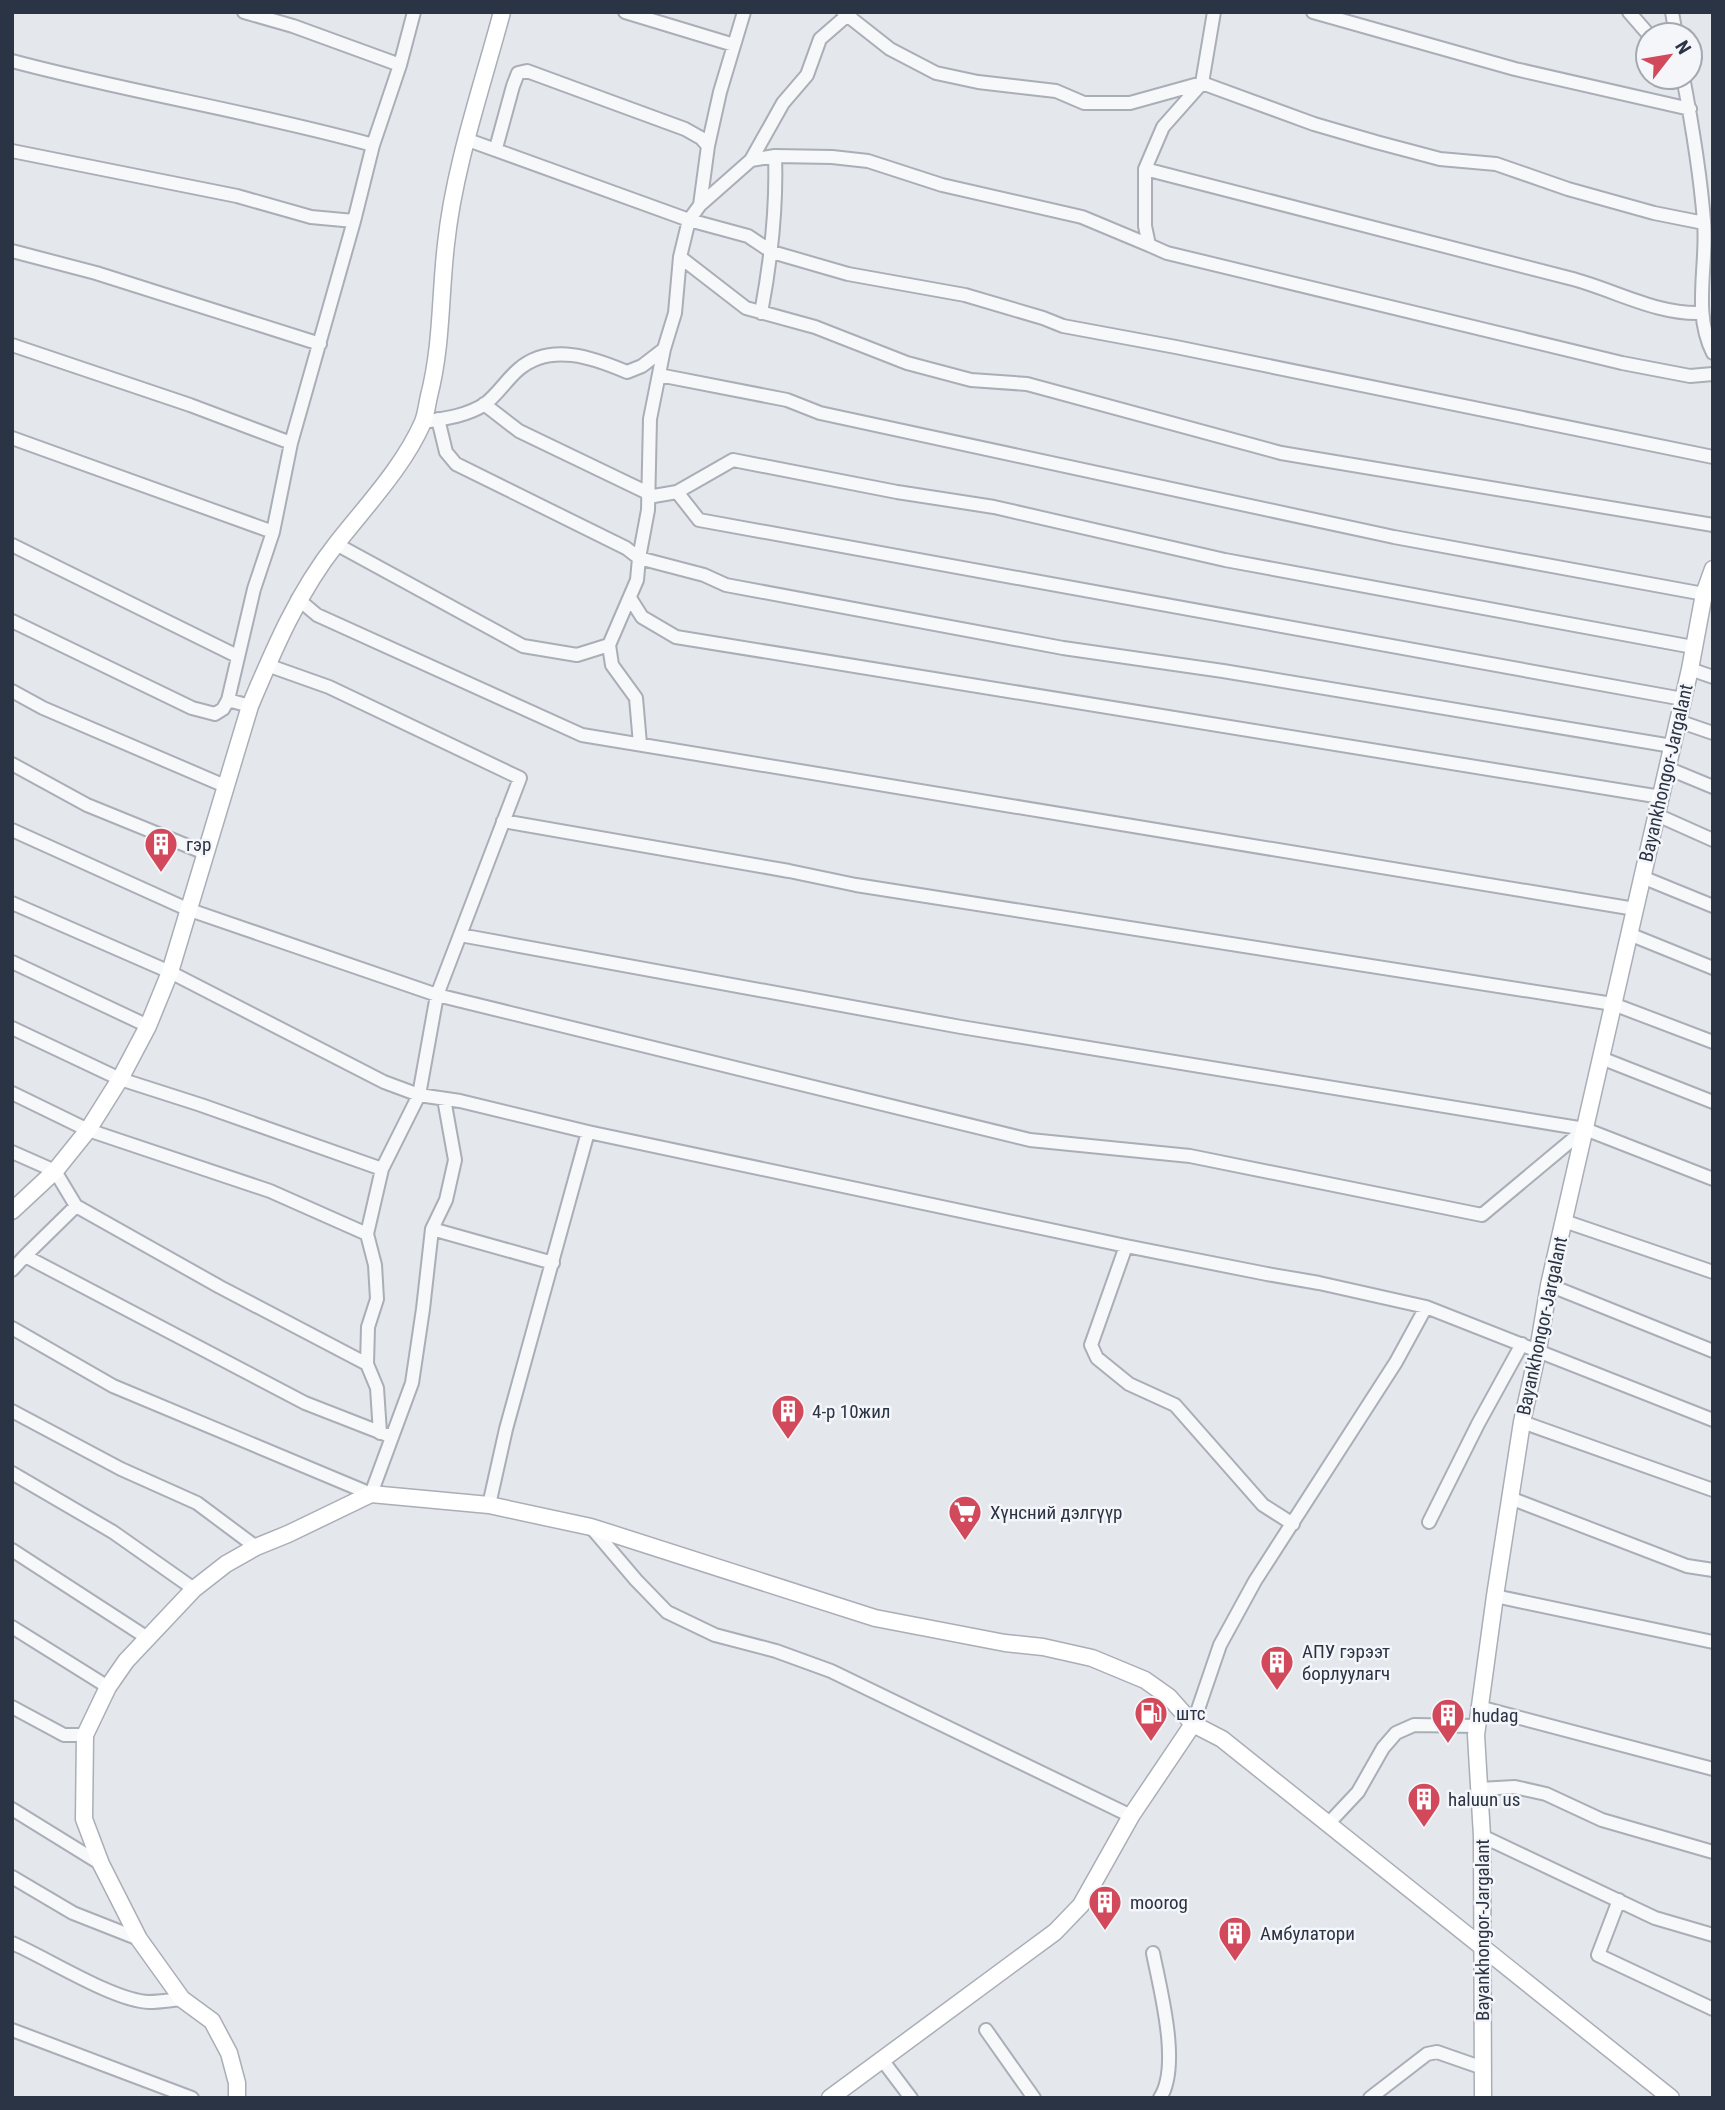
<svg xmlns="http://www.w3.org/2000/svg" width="1725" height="2110" font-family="'Roboto Condensed',sans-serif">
  <rect width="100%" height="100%" fill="#e4e7ec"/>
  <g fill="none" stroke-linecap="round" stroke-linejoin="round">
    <defs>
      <path id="street" d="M244,12L293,26L400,65
        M625,12L734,45
        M843,12L890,49L936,73L978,82L1056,91L1084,103H1130L1202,83L1314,124L1376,142L1440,159L1496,164L1568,189L1654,213L1704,223
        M1214,12L1202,83L1163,127L1145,169V226L1149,245L1167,253L1622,363L1690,376L1713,374
        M1313,12L1515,69L1690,109
        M1629,12L1649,35
        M1672,12L1676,35
        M12,61C132,93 254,112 373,145
        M1683,77C1692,124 1700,172 1704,221C1708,264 1692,312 1713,353
        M468,140L689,220L748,236L772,252L848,274L965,295L1043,318L1063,326L1176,347L1713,457
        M708,146L720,92L744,12
        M496,148L513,86L518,73L527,71L685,129L701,138L708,146L700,205
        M12,151L237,196L311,217L354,221
        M751,160L775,156L832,157L868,161L942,185L1082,217L1149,245
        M1145,169C1286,205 1428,242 1569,278C1613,289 1656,315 1702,313
        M12,251L96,273L320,344
        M680,257L746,308L815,327L907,363L971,380L1027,384L1281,453L1713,525
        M761,313C771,260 777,210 775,156
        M12,345L190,405L291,443
        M664,349L650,419L648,510L639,558L704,575L726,585L1063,648L1223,671L1672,746
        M659,375L787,400L820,413L1394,537L1704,594
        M484,404L519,431L648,493
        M438,419L446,452L456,464L626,548L639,558L637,580L609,645L612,665L636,698L640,744
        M423,422C443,419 467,416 485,404C498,394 507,379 519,369C551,342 594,358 627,372L642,366L664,349L675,313L680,257L689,220L700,205L751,160L783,103L807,75L820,39L851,12
        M12,438L273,532
        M677,492L699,520L1683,699
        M648,497L677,492L733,460L897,492L994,507L1225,560L1693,647
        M336,544L523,646L577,655L609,645
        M12,545L237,656
        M630,598L642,617L676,637L1661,797
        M298,599L317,615L582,735L1635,909
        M12,621L192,708L215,714L223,709L228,700
        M267,665L329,687L520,778L460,935
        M1690,669L1713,677
        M12,691L43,708L225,786
        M250,706L228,700L254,589L273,532L291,443L354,221L373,145L400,65L414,12
        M1678,721L1713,733
        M12,764L87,805L205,853
        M1667,768L1713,787
        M1657,815L1713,840
        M503,821L789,871L856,885L1613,1004L1713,1042
        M12,830L187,909L437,995L1030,1140L1190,1156L1482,1215L1585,1129
        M1642,877L1713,906
        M12,903L170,972L384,1082L419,1095L460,1101L588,1132L1126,1246L1267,1274L1319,1283L1426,1307L1713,1420
        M1629,934L1713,968
        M12,962L148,1026
        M12,1028L120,1079L201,1105L382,1169L367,1234L375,1265L377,1299L368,1327L367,1364
        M1601,1058L1713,1102
        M12,1093L88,1130L270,1191L367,1234
        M12,1152L55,1171L76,1206L220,1287L367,1364L377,1388L380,1433
        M382,1169L419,1095L437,995L460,935L961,1027L1585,1129L1713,1179
        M1564,1221L1713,1272
        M432,1229L553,1263
        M1126,1246L1091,1345L1097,1358L1129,1384L1175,1405L1263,1505L1293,1524
        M25,1256L76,1206
        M12,1270L25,1256L305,1403L387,1435
        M1549,1285L1713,1351
        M12,1328L113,1386L371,1494L412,1383L423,1309L432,1229L446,1200L455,1160L444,1099
        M12,1411L121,1469L197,1503L256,1547
        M1522,1422L1713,1490
        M12,1473L113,1532L194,1589
        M1510,1498L1687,1566L1713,1570
        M489,1505L506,1429L588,1132
        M1429,1522L1478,1424L1522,1344
        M591,1527L636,1580L667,1612L715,1635L776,1651L831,1671L1131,1816
        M12,1550L146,1637
        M1495,1596L1713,1642
        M12,1627L108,1687
        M12,1707L64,1735H85
        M1479,1707L1713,1769
        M1193,1724L1220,1645L1255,1581L1396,1362L1426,1307
        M1479,1789L1515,1787L1546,1794L1602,1820L1713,1852
        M12,1809L101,1864
        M1328,1824L1358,1792L1383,1748L1396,1733L1414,1725L1477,1726
        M1482,1836L1655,1918L1713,1935
        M12,1877L73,1913L139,1939
        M1619,1900L1598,1955L1713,2009
        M12,1943C47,1958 114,2001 149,2002C160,2002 171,2000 182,1999
        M1153,1953C1160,1989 1181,2066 1160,2098
        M12,2030L192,2098
        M986,2030L1034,2098
        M883,2061L911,2098
        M1370,2098L1427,2054L1437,2052L1483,2068"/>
      <path id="secondary" d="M12,1211L55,1171L88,1130L120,1079L148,1026L170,972L250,706C274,649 298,592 337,543C366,506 404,466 423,422C426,414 427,405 429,396C442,346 440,295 446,244C454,167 482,87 502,12
        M237,2098V2083L229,2053L212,2021L182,1999L139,1939L101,1864L84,1819L85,1735L108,1687L126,1661L194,1589L226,1564L256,1547L288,1534L371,1494L489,1505L591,1527L875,1618L1005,1643L1043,1647L1092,1658L1145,1680L1169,1697L1193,1724
        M830,2098L1055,1932L1081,1905L1131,1816L1193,1724L1222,1739L1671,2098
        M1483,2098L1482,1836L1476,1735L1495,1596L1522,1422L1538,1350L1549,1285L1690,669L1704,594L1713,569"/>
    </defs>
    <use href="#street" stroke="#a9aeb7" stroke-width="16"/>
    <use href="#secondary" stroke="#a9aeb7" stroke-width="19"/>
    <use href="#street" stroke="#f7f8fa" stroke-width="12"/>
    <use href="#secondary" stroke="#fff" stroke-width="16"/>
  </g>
  <defs>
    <symbol id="building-pin" viewBox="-11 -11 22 30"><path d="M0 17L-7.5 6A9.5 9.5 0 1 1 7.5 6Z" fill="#d1495b" stroke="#f4f6f9"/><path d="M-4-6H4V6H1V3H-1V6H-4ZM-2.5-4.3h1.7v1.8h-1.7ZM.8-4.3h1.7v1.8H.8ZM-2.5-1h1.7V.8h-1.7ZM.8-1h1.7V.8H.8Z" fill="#fff"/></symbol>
    <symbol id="supermarket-pin" viewBox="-11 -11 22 30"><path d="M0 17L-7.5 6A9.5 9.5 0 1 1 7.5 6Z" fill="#d1495b" stroke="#f4f6f9"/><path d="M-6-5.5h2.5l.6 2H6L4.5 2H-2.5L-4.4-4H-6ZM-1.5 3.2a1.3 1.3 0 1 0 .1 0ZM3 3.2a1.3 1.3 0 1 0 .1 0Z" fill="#fff"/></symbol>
    <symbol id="fuel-pin" viewBox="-11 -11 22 30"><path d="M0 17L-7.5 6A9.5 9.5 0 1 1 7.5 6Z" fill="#d1495b" stroke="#f4f6f9"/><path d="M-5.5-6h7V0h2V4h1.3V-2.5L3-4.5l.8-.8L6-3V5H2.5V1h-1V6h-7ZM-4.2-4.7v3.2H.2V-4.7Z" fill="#fff"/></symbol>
  </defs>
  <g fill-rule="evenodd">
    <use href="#building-pin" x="142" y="825" width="38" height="52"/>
    <use href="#building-pin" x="769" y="1392" width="38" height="52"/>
    <use href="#supermarket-pin" x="946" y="1493" width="38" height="52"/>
    <use href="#building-pin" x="1258" y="1643" width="38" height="52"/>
    <use href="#fuel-pin" x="1132" y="1694" width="38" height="52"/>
    <use href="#building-pin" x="1429" y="1696" width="38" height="52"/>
    <use href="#building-pin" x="1405" y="1780" width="38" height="52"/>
    <use href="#building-pin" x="1086" y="1883" width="38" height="52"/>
    <use href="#building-pin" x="1216" y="1914" width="38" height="52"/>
  </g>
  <g text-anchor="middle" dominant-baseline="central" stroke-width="5" stroke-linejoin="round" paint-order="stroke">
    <g font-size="19" fill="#2b3445" stroke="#f4f6f9">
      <text transform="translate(1666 773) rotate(-77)">Bayankhongor-Jargalant</text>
      <text transform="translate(1542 1326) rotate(-78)">Bayankhongor-Jargalant</text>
      <text transform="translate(1482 1930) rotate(-90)">Bayankhongor-Jargalant</text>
    </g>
    <g font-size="19" fill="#2b3445" stroke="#f4f6f9" text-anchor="start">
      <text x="186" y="844">гэр</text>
      <text x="812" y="1411">4-р 10жил</text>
      <text x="990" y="1512">Хүнсний дэлгүүр</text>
      <text x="1302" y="1651">АПУ гэрээт<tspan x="1302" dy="22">борлуулагч</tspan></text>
      <text x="1176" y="1713">штс</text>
      <text x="1472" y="1715">hudag</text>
      <text x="1448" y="1799">haluun us</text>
      <text x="1130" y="1902">moorog</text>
      <text x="1260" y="1933">Амбулатори</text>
    </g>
  </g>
  <rect width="1725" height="2110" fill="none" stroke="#2b3445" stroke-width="28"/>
  <g transform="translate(1669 56) rotate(59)"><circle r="33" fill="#f4f6f9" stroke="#a4a8b1" stroke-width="2"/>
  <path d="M0-5L12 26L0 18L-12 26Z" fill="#d1495b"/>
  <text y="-10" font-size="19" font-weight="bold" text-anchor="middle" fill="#2b3445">N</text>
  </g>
</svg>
